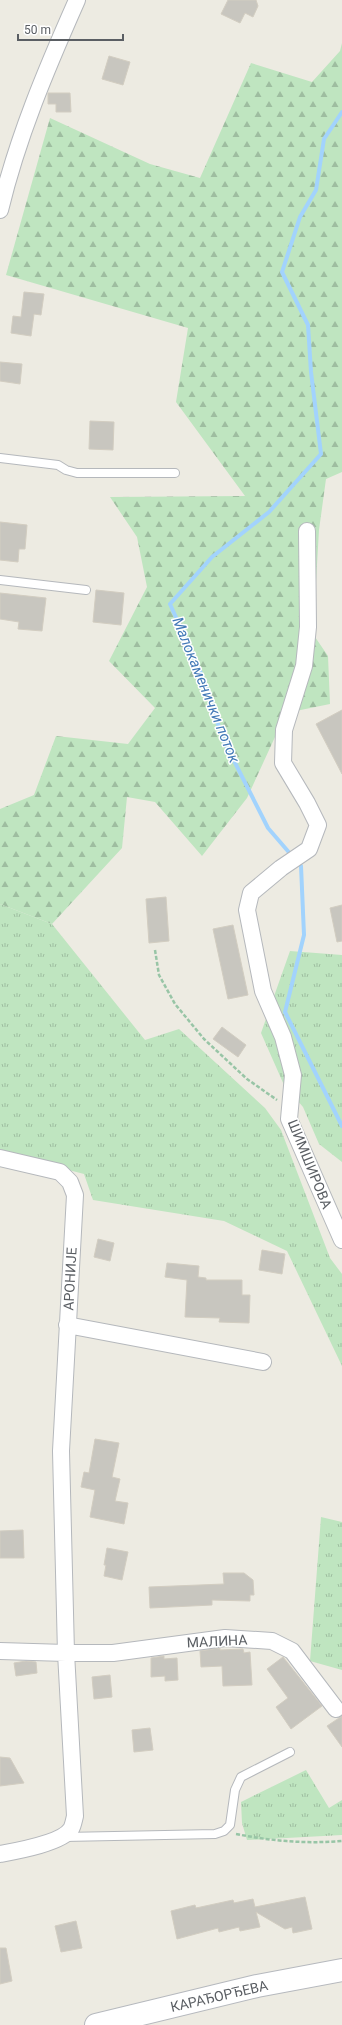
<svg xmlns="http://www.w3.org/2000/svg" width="342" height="2025" font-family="Roboto,sans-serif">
  <defs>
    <pattern id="grass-tufts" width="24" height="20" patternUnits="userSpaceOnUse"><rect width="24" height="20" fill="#bfe5c0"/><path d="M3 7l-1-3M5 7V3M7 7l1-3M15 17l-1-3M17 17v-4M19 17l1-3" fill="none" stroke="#9ebda0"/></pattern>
    <pattern id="forest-firs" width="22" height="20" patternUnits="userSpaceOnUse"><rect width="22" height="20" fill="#bfe5c0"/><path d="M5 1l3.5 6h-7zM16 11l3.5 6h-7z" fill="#9ebda0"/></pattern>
  </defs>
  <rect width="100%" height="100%" fill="#edebe2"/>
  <path fill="url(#grass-tufts)" d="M0,904L52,924L145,1040L179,1029L265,1108L281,1130L330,1258L342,1274V1366L287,1251L224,1221L93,1200L84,1174L0,1152Z
    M290,951L342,955V1162L319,1144L303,1107L284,1085L261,1033Z
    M321,1517L342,1522V1670L310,1661Z
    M306,1770L329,1808L342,1800V1835L247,1840L242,1823L241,1802Z"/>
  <path fill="url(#forest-firs)" d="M342,43V472L326,479L319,530L313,634L328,656L330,704L286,713L247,798L202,856L155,802L127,797L122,848L52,924L0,904V809L34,795L56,736L128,744L155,708L109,661L147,587L137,537L110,497L245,496L176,402L188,328L6,275L50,118L150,164L200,178L251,63L312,82L340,51Z"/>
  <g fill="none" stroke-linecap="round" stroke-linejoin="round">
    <path stroke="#a2d3fd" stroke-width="4" d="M293,857L268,828L223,739L200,671L170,604L212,557L269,512L321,454L311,372L308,325L282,272L300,217L316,190L324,139L342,112
      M297,862L301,866L304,935L285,1012L342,1126"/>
  </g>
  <path fill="#c8c6bf" stroke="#d2cdc1" d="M228,0H256L258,6L253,17L245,13L240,23L221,14Z
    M109,56L130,62L123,85L102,79Z
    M48,93H70L71,112H56V104H48Z
    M24,292L44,294L41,315L34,314L31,336L11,333L13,316L21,317Z
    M0,362L22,364L20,384L0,381Z
    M90,421L114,422L113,450L89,449Z
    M0,522L27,525L25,549H19L18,562L0,560Z
    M96,590L124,593L121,625L93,622Z
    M0,593L46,598L42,631L18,629L19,622L0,619Z
    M342,710V774L316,724Z
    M166,897L169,941L149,943L146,899Z
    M342,905V941L337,942L330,908Z
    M233,925L248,995L228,999L213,929Z
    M222,1027L246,1045L238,1057L213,1039Z
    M98,1239L114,1243L110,1261L94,1257Z
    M262,1250L285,1254L282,1274L259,1270Z
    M167,1263L199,1266L198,1277L206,1278V1280H242V1295H250L249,1323L219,1322L220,1318L185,1317L187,1280L165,1277Z
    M95,1439L119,1443L112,1477L120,1479L115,1501L128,1503L124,1524L90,1517L95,1490L81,1487L84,1472L89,1473Z
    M23,1530L24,1558H0V1531Z
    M107,1548L128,1552L122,1580L104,1576L106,1565H104Z
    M223,1573H244L253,1580L254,1595H250V1601L212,1600V1605L150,1608L149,1587L224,1584Z
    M220,1648V1650L243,1649L244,1653L250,1652L252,1685L223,1686L222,1666L201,1667L200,1651Z
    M164,1656V1659L177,1658L178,1680L165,1681V1676L151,1677V1658Z
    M283,1657L322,1706L291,1729L276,1707L288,1698L267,1669Z
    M26,1661L36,1662L37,1673L16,1676L14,1663Z
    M110,1675L112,1697L94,1699L92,1677Z
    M342,1716V1747L327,1726Z
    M150,1728L153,1750L134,1752L132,1730Z
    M0,1757L10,1758L24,1783L0,1786Z
    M305,1897L312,1929L293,1933L292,1927L285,1929L256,1912L260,1927L240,1931L239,1927L219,1932L218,1928L177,1939L171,1911L195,1905L196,1908L233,1900L234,1903L253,1899L255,1907Z
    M76,1921L82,1948L61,1952L55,1926Z
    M0,1948H6L12,1981L0,1984Z"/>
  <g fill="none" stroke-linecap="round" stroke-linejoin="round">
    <defs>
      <path id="lane" d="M0,458L58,465L66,470L77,473H175
        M0,580L86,590
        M64,1837L215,1834L224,1831L230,1825L235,1790L241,1777L290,1752"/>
      <path id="street" d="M0,210C18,136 46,70 77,0
        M307,531L308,627L304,666L284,730L283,763L307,803L318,825L309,849L281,868L251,893L247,910L263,991L283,1037L293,1075L289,1119L342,1240
        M0,1158L60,1172L70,1182L75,1195L61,1451L66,1653L0,1651
        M67,1325L263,1362
        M0,1854C16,1851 62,1843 71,1829C73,1826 74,1820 75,1816L66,1653H113L225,1638L272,1641L292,1651L336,1709"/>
      <path id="secondary" d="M96,2025L257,1986L342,1970"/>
    </defs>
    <use href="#lane" stroke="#b5b8bc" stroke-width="10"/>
    <use href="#street" stroke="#b5b8bc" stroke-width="18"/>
    <use href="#secondary" stroke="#b6b9be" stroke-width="24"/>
    <path stroke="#98c5a6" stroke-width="2.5" stroke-dasharray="4 2" stroke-linecap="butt" d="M155,950L159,975L175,1004L204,1039L247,1079L277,1100
      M236,1834C272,1841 305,1844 342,1841"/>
    <use href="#lane" stroke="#fff" stroke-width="8"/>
    <use href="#street" stroke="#fff" stroke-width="16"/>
    <use href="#secondary" stroke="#fff" stroke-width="22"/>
  </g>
  <g text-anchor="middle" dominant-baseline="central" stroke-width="3" stroke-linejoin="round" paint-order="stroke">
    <g font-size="14" fill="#5a5e63" stroke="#fff">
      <text transform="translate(310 1164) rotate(68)">ШИМШИРОВА</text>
      <text transform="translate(70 1279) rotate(-87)">АРОНИЈЕ</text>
      <text transform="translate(217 1641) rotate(-3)">МАЛИНА</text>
      <text transform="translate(219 1996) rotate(-13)">КАРАЂОРЂЕВА</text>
    </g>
    <g font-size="15" font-style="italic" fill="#4279b7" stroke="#fff">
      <text transform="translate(206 690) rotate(68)">Малокаменички поток</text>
    </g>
  </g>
  <path d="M18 34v6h105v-6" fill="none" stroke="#5a5e63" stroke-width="2"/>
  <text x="24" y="34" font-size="12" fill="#5a5e63" stroke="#ffffff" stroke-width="3" paint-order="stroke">50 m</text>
</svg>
